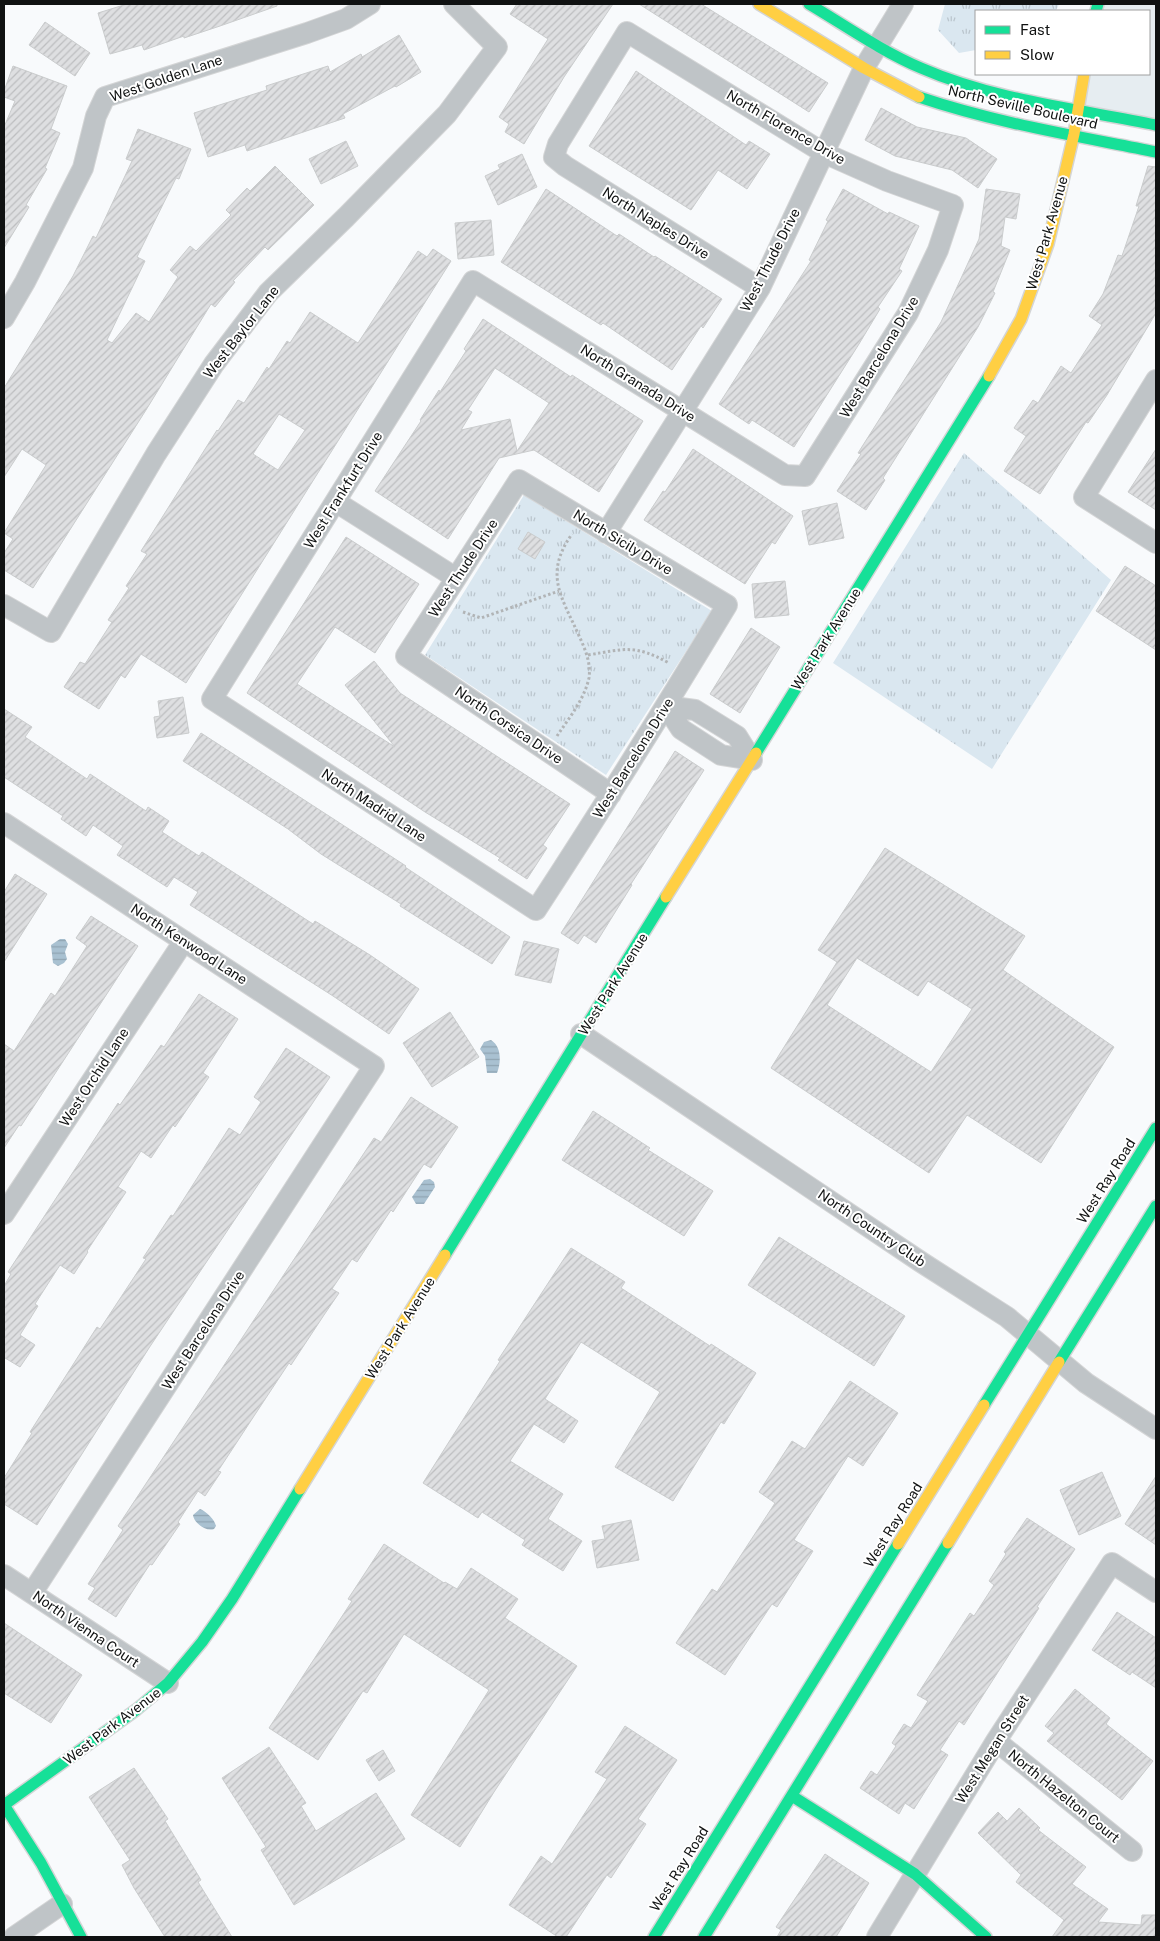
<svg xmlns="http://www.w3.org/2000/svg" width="1160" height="1941" font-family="'Public Sans',sans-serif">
  <defs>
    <pattern id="park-tufts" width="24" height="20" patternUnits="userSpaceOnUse" patternTransform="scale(1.25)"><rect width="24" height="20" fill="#dae7f0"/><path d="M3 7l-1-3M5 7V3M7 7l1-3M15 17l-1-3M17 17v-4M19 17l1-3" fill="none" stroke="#bac5cd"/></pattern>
    <pattern id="water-rules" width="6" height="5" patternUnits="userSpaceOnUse" patternTransform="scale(1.25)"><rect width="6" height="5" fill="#a9c1d1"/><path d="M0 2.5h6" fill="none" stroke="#90a5b2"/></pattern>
    <pattern id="building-hatch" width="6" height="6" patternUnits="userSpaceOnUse" patternTransform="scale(1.25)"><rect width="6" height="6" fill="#dedfe1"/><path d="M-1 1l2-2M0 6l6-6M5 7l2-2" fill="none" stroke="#bdbec0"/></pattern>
  </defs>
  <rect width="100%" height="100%" fill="#f8fafc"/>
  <path fill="#e6edf1" d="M1098,4H1156V125L1078,109L1084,74H1149V11H1096Z"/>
  <path fill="url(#park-tufts)" d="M945,4H1059L1056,11H976V50L959,53L938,30Z
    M964,453L1111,580L992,769L833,663Z
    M524,495L712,611L606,775L425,655Z"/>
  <path fill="url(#water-rules)" d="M60,939H65L68,944L65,952L67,959L64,963L58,966L53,963L51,945Z
    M491,1040C502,1047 501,1063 497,1073H487L485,1056L480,1049L484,1042Z
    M430,1179L434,1182L435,1187L424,1204H416L412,1197L424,1180Z
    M200,1509C206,1511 215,1520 216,1526L214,1529C206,1532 194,1523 193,1515Z"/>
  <path fill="url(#building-hatch)" stroke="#cacccd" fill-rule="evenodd" d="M127,4H277V6L220,26L184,38V36L144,50L142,45L110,54L98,13Z
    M517,4H613L564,77L524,144L505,132L509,124L499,117L548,39L510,14Z
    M639,4H701L828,83L809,112Z
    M45,22L90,53L75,76L29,45Z
    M399,35L421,72L396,87L395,86L343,114L345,118L247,151L245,145L208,157L194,113L267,90L266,86L328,66L330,72L361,54L362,57Z
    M13,66L67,86L51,129L60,133L45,168L47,169L26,205L29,207L4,248V127L15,101L4,97V91Z
    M636,71L746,145L749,141L770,154L747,189L718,170L691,210L589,146Z
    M881,108L917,127L966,138L997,159L978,188L952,170L895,156L865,140Z
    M138,129L191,149L179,179L176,178L137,257L145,261L107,340L112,343L136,313L149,322L178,277L170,270L190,246L196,251L231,215L226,210L247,188L250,191L275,166L314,205L268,250L265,247L233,281L235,282L215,307L211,304L146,410L33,588L4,570V553L13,539L4,533L46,465L22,449L4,477V388L73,276L93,236L96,238L132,161L126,159Z
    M346,141L358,166L321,184L309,159Z
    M522,154L537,187L498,205L485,176L500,169L498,165Z
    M1148,166L1156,167V313L1107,395L1088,423L1086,422L1040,494L1004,471L1026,436L1014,428L1033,400L1038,403L1061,366L1071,373L1102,325L1089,316L1103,294L1118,255L1122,256L1139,206H1136Z
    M546,189L617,236L619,234L654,257L655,256L722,299L703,328L701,326L672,370L603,323L601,325L501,262Z
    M843,189L888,214L889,212L919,226L899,269L902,271L878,307L880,309L859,344L794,447L752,420L749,424L719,404L811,261L809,260L828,221L826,220Z
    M986,189L1020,194L1016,219L1005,217L1001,246L1010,250L993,292L995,293L978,327L883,478L885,480L866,510L837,491L861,454L858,453L941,322L979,239Z
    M491,220L494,255L458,259L455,223Z
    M433,249L451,261L186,683L141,654L125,678L121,675L99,709L64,687L80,662L85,664L112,622L108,620L129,588L126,586L147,554L141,551L217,430L218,431L238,400L244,403L267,367L269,369L287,341L290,343L310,312L358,343L418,251L427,257ZM279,414L305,430L278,470L253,454Z
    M483,319L571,377L572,375L643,421L599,492L534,450L499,458L448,539L375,491L421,421L420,420L439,390L440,392L466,351L464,349ZM495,368L549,403L517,451L510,419L461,430L472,412L468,410Z
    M693,449L793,516L775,544L772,542L745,584L644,520L663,491L665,492Z
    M1156,449V510L1128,492Z
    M837,503L844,538L809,545L802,511Z
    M528,532L545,542L535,559L518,549Z
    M346,537L419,584L375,653L335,627L297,684L395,747L345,685L374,661L400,693L570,804L543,845L547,848L527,879L498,860L500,858L425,812L247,693Z
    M1125,566L1156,586V650L1096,611Z
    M785,581L789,615L755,618L752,584Z
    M751,628L780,647L740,713L710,694Z
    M183,697L189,733L157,738L154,717L160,716L158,701Z
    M4,709L32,727L25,737L87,779L90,774L146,811L148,807L169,821L162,832L199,856L202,852L313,924L315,921L370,955L419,989L389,1034L333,996L190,905L198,892L174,877L167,887L117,855L123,846L93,825L86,836L61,819L63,816L4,777Z
    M201,733L406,866L405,867L510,937L492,964L400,906L401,904L321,854L288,829L183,761Z
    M675,751L704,770L631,884L632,885L596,943L584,935L578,944L561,933Z
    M885,848L1025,936L1003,970L1114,1047L1041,1163L967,1115L929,1173L771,1068L837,962L818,950ZM857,958L918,996L928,981L972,1009L931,1072L827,1005Z
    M15,874L47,894L4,962V892Z
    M91,916L138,946L21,1126L19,1125L4,1148V1044L14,1051L51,993L55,996L87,946L76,938Z
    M524,941L559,949L551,983L515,975Z
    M199,994L238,1019L203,1073L209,1077L175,1127L173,1125L151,1158L141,1151L118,1187L126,1192L87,1251L88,1252L74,1274L60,1265L35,1304L38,1306L20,1335L35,1345L20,1367L5,1358L4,1359V1286L11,1274L8,1272L118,1103L120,1105L161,1045L164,1047Z
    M450,1012L479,1057L432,1087L403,1043Z
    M286,1048L330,1077L149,1348L37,1525L4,1504V1478L32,1433L30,1432L97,1327L100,1329L146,1259L143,1258L171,1215L173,1216L229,1128L240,1135L261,1102L254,1097Z
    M411,1097L458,1127L431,1168L424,1164L393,1212L391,1210L357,1262L352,1259L332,1289L339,1293L324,1315L291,1365L289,1363L254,1416L218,1471L221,1472L205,1496L198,1491L178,1522L180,1524L152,1565L150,1564L116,1617L88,1599L95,1588L88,1584L123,1530L118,1526L374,1138L381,1142Z
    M593,1111L650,1148L648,1150L713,1191L684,1236L562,1160Z
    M779,1237L905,1316L874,1366L748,1285Z
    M571,1248L625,1282L621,1288L710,1346L711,1344L756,1373L724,1424L721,1422L673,1501L615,1467L660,1392L581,1342L545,1399L578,1421L564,1443L534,1424L510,1461L563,1494L548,1519L582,1541L563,1571L522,1545L525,1540L482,1512L478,1518L423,1483L500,1361L498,1360Z
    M850,1381L898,1413L863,1466L848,1456L794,1540L813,1551L777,1607L772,1604L725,1675L676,1643L712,1589L717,1592L775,1503L759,1492L792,1441L805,1449Z
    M1102,1472L1121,1516L1079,1535L1060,1490Z
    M1156,1476V1545L1125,1524Z
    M1027,1518L1075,1549L1037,1607L1039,1608L964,1725L959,1721L940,1750L948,1755L914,1809L905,1803L899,1814L860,1788L871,1771L877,1775L896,1746L892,1743L904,1724L911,1728L928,1701L917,1695L970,1613L974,1616L994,1585L989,1581L1006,1554L1004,1552Z
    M631,1520L639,1560L597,1568L592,1541L605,1539L602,1526Z
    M384,1544L444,1583L445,1582L457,1589L471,1568L518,1599L505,1618L577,1666L494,1792L460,1847L411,1815L489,1690L404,1634L367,1693L363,1691L318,1760L269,1728L352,1601L348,1599Z
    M1117,1612L1156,1638V1688L1132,1672L1130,1675L1092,1650Z
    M4,1623L82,1675L51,1723L4,1693Z
    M1075,1689L1110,1718L1106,1724L1153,1761L1122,1800L1047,1741L1054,1733L1045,1726Z
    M625,1726L677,1760L638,1819L646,1824L611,1878L607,1875L566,1937H558L509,1905L541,1856L552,1864L581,1819L607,1779L595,1772Z
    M269,1747L306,1803L301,1806L316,1831L376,1793L405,1839L294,1905L261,1850L266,1847L222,1778Z
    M383,1750L395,1771L379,1781L366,1760Z
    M134,1768L168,1819L165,1821L201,1880L198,1882L232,1937H165L134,1888L122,1865L130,1860L89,1797Z
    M1019,1808L1040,1828L1038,1830L1086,1867L1072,1884L1108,1909L1098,1922L1141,1925L1142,1915H1156V1937H1052L1064,1920L1016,1882L1021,1875L978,1833L998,1812L1007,1821Z
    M825,1854L869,1883L836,1937H777L781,1930L776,1927Z"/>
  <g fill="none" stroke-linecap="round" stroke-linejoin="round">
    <defs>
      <path id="street" d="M4,318L25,282L83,168L96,116L105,97L307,33L346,19L370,4
        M1156,380L1084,497L1156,543
        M336,502L456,578
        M606,533L760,288L864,68L903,4
        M4,605L51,632L156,454L214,364L268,293L346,217L447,114L497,47L454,4
        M666,706L695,710L737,736L752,760
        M666,706L681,729L721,755L752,760
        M611,794L406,656L519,480L727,605C665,708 602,809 536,910L212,699L473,281L785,475L805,476L908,313L938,250L953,205L887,181L824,153L627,32L558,144L554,157L565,166L760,288
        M4,823L374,1066L32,1593
        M581,1034L921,1262L1007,1317L1086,1383L1156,1429
        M4,1214L184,941
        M4,1575L168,1683
        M996,1741L1132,1851
        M14,1937L62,1904
        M877,1937L996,1741L1112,1563L1156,1592"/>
      <path id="fast" d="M809,4C846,26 881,51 921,68C994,100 1078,109 1156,125
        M1096,11L1098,4
        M919,97C996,123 1077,136 1156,152
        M756,753L989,376
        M445,1255L666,897
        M1059,1362L1156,1206
        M984,1405L1156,1128
        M792,1796L915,1874L986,1937
        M4,1805L136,1710L168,1683L202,1642L232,1599L300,1489
        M4,1805L41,1863L81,1937
        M654,1937L898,1544
        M704,1937L948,1543"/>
      <path id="slow" d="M759,4L864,68L919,97
        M989,376L1021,319L1048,244L1074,134L1084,74
        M666,897L756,753
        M300,1489L445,1255
        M948,1543L1059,1362
        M898,1544L984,1405"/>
    </defs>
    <use href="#street" stroke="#d4d5d6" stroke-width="22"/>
    <use href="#fast" stroke="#d4d5d6" stroke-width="14"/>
    <use href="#slow" stroke="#d4d5d6" stroke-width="14"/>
    <path stroke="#b1b4b6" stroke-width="3" stroke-dasharray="2.5 2.5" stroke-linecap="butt" d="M463,612L481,618L559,591
      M588,655C625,649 634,644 669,663
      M557,736C569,718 584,700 589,678C591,664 586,651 580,638C562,597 543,575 572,534"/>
    <use href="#street" stroke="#bfc4c7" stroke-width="20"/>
    <use href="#fast" stroke="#16e098" stroke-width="11"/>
    <use href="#slow" stroke="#ffcf43" stroke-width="11"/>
  </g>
  <g text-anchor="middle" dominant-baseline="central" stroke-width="4" stroke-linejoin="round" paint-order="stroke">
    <g font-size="14" fill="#101212" stroke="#fff">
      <text transform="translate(166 78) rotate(-19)">West Golden Lane</text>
      <text transform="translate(1023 107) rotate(13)">North Seville Boulevard</text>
      <text transform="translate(786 127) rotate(30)">North Florence Drive</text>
      <text transform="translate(656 223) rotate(32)">North Naples Drive</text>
      <text transform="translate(1047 233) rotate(-74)">West Park Avenue</text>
      <text transform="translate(770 260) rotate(-63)">West Thude Drive</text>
      <text transform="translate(241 332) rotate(-52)">West Baylor Lane</text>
      <text transform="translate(879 357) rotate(-59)">West Barcelona Drive</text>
      <text transform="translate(638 383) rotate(32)">North Granada Drive</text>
      <text transform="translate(343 490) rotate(-58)">West Frankfurt Drive</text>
      <text transform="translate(623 542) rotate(31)">North Sicily Drive</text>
      <text transform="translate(463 568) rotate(-57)">West Thude Drive</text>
      <text transform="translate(826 639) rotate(-58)">West Park Avenue</text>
      <text transform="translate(509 725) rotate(34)">North Corsica Drive</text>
      <text transform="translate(633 758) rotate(-58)">West Barcelona Drive</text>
      <text transform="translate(374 805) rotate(33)">North Madrid Lane</text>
      <text transform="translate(189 944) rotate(33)">North Kenwood Lane</text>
      <text transform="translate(613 984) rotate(-58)">West Park Avenue</text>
      <text transform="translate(94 1077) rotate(-57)">West Orchid Lane</text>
      <text transform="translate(1106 1181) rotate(-58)">West Ray Road</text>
      <text transform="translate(872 1228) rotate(34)">North Country Club</text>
      <text transform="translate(400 1328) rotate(-58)">West Park Avenue</text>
      <text transform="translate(203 1330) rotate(-57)">West Barcelona Drive</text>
      <text transform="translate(893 1525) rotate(-58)">West Ray Road</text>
      <text transform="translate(86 1629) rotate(34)">North Vienna Court</text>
      <text transform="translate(112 1726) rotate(-37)">West Park Avenue</text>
      <text transform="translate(992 1749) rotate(-58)">West Megan Street</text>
      <text transform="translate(1064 1796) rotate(39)">North Hazelton Court</text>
      <text transform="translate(679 1869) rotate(-58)">West Ray Road</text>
    </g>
  </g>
  <rect width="1160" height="1941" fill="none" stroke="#101212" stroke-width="10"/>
  <rect x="975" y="10" width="175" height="65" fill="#ffffff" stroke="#9fa0a0"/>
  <rect x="985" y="26" width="25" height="8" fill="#16e098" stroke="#9fa0a0"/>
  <text x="1020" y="35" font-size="15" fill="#101212">Fast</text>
  <rect x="985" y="51" width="25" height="8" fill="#ffcf43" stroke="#9fa0a0"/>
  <text x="1020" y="60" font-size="15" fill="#101212">Slow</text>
</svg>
